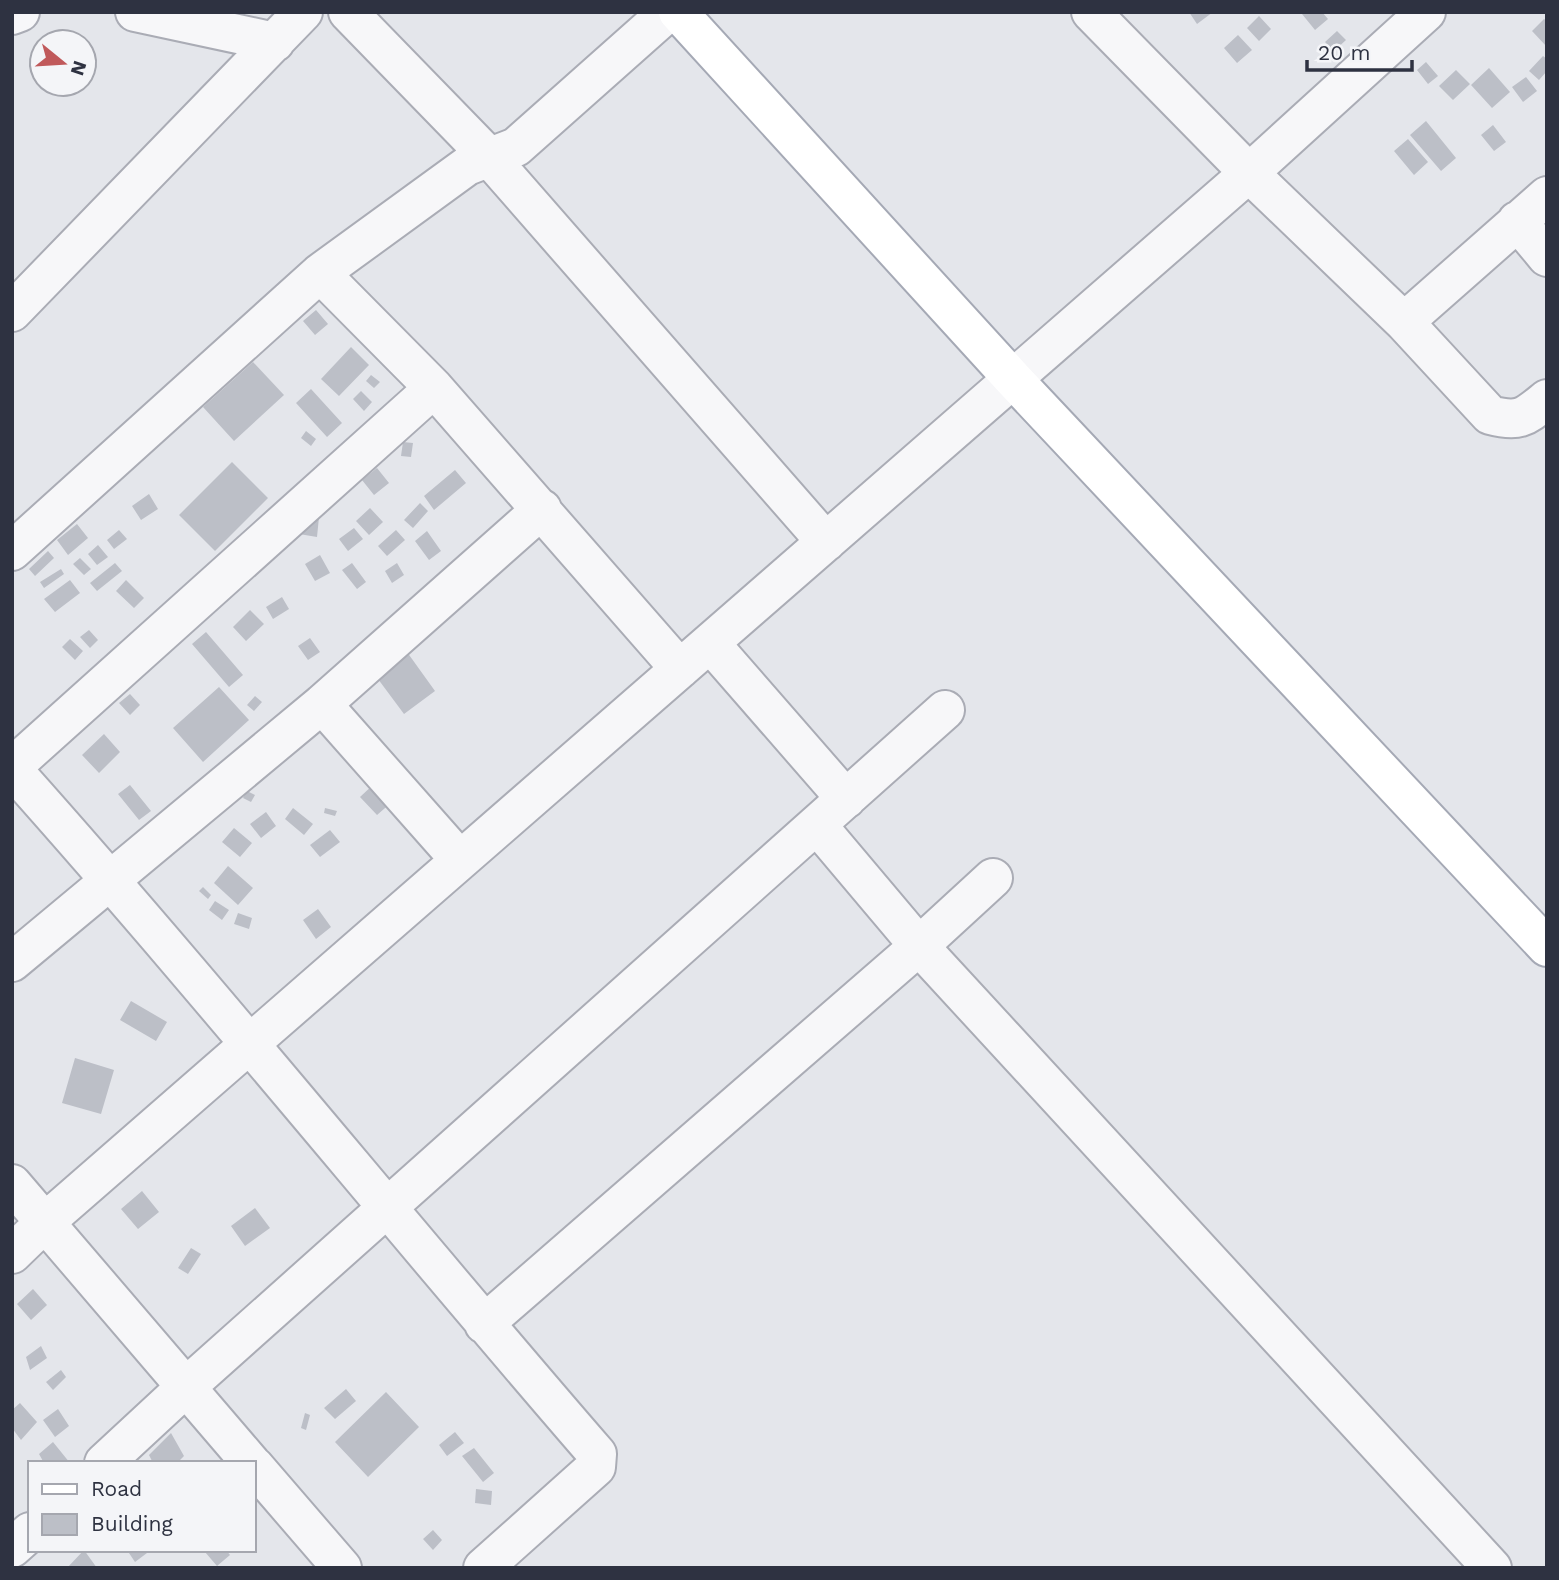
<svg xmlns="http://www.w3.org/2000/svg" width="1559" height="1580" font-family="'Work Sans',sans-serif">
  <rect width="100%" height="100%" fill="#e4e6eb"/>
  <path fill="#bcbfc7" d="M1189,12H1213L1197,24Z
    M1304,12H1322L1328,19L1315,30L1302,14Z
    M1259,16L1271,29L1259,41L1247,28Z
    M1544,19L1547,21V47L1532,31Z
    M1337,31L1346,40L1334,51L1325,42Z
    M1238,35L1252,50L1237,63L1224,48Z
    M1543,56L1547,59V71L1539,80L1529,71Z
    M1426,62L1438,76L1428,84L1417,70Z
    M1489,68L1510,92L1492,108L1471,85Z
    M1456,70L1470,84L1453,100L1439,86Z
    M1526,77L1537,91L1523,102L1512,87Z
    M1426,121L1456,158L1441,171L1410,135Z
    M1493,125L1506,142L1494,151L1481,135Z
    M1408,139L1428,162L1414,175L1394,151Z
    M316,310L328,324L315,335L303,321Z
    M351,347L369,365L339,396L321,379Z
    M253,362L284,395L234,441L203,407Z
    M371,375L380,382L374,388L366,381Z
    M311,389L342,423L327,437L296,403Z
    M361,391L372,402L364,411L353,399Z
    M306,431L316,439L311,446L301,438Z
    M403,442L413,443L411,457L401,456Z
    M232,462L268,498L215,551L179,515Z
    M377,468L389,483L374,495L362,480Z
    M455,470L466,483L434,510L424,496Z
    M149,494L158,509L141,520L132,506Z
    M420,503L428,511L413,528L404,520Z
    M370,508L383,522L369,535L356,521Z
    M319,517L317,537L299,534Z
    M77,524L88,538L68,555L57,540Z
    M354,528L363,539L348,551L339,539Z
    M119,530L127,539L114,549L107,540Z
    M396,530L405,540L387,556L378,546Z
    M427,531L441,551L429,560L415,541Z
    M98,545L108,557L97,565L88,554Z
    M48,551L54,558L35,576L29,569Z
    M320,555L330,573L315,581L305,564Z
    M80,558L91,569L84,575L73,564Z
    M115,563L122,571L97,591L90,583Z
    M352,563L366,582L357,589L342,570Z
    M397,563L404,575L392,583L385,571Z
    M61,569L64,574L44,588L40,582Z
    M70,580L80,593L55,612L44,599Z
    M126,580L144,598L134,608L116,591Z
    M282,597L289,609L273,619L266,607Z
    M250,610L264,624L246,641L233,627Z
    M89,630L98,640L90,648L80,637Z
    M206,632L243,675L229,687L192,644Z
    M310,638L320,652L308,660L298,646Z
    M70,639L83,651L75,660L62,647Z
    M407,652L435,691L404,714L375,675Z
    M219,687L249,720L203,762L173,728Z
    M130,694L140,705L130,715L119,703Z
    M255,696L262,702L254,711L247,705Z
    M104,734L120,752L99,773L82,755Z
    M375,783L392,802L377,815L360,797Z
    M130,785L151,811L139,820L118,794Z
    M247,791L255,795L251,802L243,798Z
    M293,808L313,824L304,835L285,819Z
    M325,808L337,811L335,816L324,813Z
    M266,812L276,826L261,838L250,824Z
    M234,828L252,843L240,857L222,842Z
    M330,830L340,842L320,857L310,845Z
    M228,866L253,888L238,905L214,883Z
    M203,887L211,895L208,899L199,891Z
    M215,901L229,910L222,920L209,910Z
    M318,909L331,927L316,939L303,920Z
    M238,913L252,918L249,929L234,924Z
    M131,1001L167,1022L156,1041L120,1020Z
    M75,1058L114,1070L101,1114L62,1103Z
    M142,1191L159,1212L138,1229L121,1209Z
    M255,1208L270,1228L245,1246L231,1226Z
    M191,1248L201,1254L188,1274L178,1268Z
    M33,1289L47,1305L31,1320L17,1304Z
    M41,1346L47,1358L30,1370L26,1357Z
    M61,1370L66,1377L53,1390L46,1382Z
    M346,1389L356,1401L335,1419L324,1408Z
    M386,1392L419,1427L368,1477L335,1442Z
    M20,1403L37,1422L21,1440L12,1428V1410Z
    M58,1409L69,1426L55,1437L43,1420Z
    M305,1413L310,1415L306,1430L301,1428Z
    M455,1432L464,1443L447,1456L439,1445Z
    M171,1433L184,1456L177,1463H153L149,1455Z
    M53,1442L70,1463H44L39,1454Z
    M474,1448L494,1473L483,1482L462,1456Z
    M476,1489L492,1491L491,1505L475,1503Z
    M433,1530L442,1540L433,1550L423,1539Z
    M84,1550L97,1568H67Z
    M127,1550H151L135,1562Z
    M207,1550H226L230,1555L217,1566L205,1552Z"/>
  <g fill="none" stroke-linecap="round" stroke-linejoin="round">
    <defs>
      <path id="minor" d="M135,12L275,42
        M348,12L489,157L826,542
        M1091,12L1249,173L1404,322L1490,415C1520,423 1525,417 1547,399
        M12,15L20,12
        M1517,221L1547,257
        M320,273L434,388L680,669
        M12,312L303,12
        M1404,322L1547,196
        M12,551L320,273L467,166L516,147L668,12
        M710,643L846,799
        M322,704L460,860
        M12,767L434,388
        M12,769C212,993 400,1227 597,1454L596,1467L483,1568
        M817,825L919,946L1492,1568
        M12,962L322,704L542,509
        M12,1184L251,1463
        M12,1254L44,1223L1249,173L1426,12
        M484,1324L919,946L993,878
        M104,1463L186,1387L945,710
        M254,1466L342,1568
        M12,1548L30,1532"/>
      <path id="primary" d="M678,12L1013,379L1547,947"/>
    </defs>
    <use href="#minor" stroke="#aaacb5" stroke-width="42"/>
    <use href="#primary" stroke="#a5a9b5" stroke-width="42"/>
    <use href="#minor" stroke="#f7f7f9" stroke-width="38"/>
    <use href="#primary" stroke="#fff" stroke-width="38"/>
  </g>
  <rect width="1559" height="1580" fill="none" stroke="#2e3241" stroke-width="28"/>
  <rect x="28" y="1461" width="228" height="91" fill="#f4f5f8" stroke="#a5a7af" stroke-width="2"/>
  <rect x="42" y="1484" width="35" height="10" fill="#ffffff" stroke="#a5a7af" stroke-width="2"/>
  <text x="91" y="1496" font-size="21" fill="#2e3241">Road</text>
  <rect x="42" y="1514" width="35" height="21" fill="#bcbfc7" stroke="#a5a7af" stroke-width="2"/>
  <text x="91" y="1531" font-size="21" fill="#2e3241">Building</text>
  <g transform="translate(63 63) rotate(108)"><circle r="33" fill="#f4f5f8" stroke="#a5a7af" stroke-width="2"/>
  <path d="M0-5L12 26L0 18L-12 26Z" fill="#c0595b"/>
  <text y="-10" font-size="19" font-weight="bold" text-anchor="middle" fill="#2e3241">N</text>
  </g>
  <path d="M1307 60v10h105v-10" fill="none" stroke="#2e3241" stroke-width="3.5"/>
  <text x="1318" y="60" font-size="21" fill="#2e3241" stroke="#f4f5f8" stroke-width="5" paint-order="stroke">20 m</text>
</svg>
